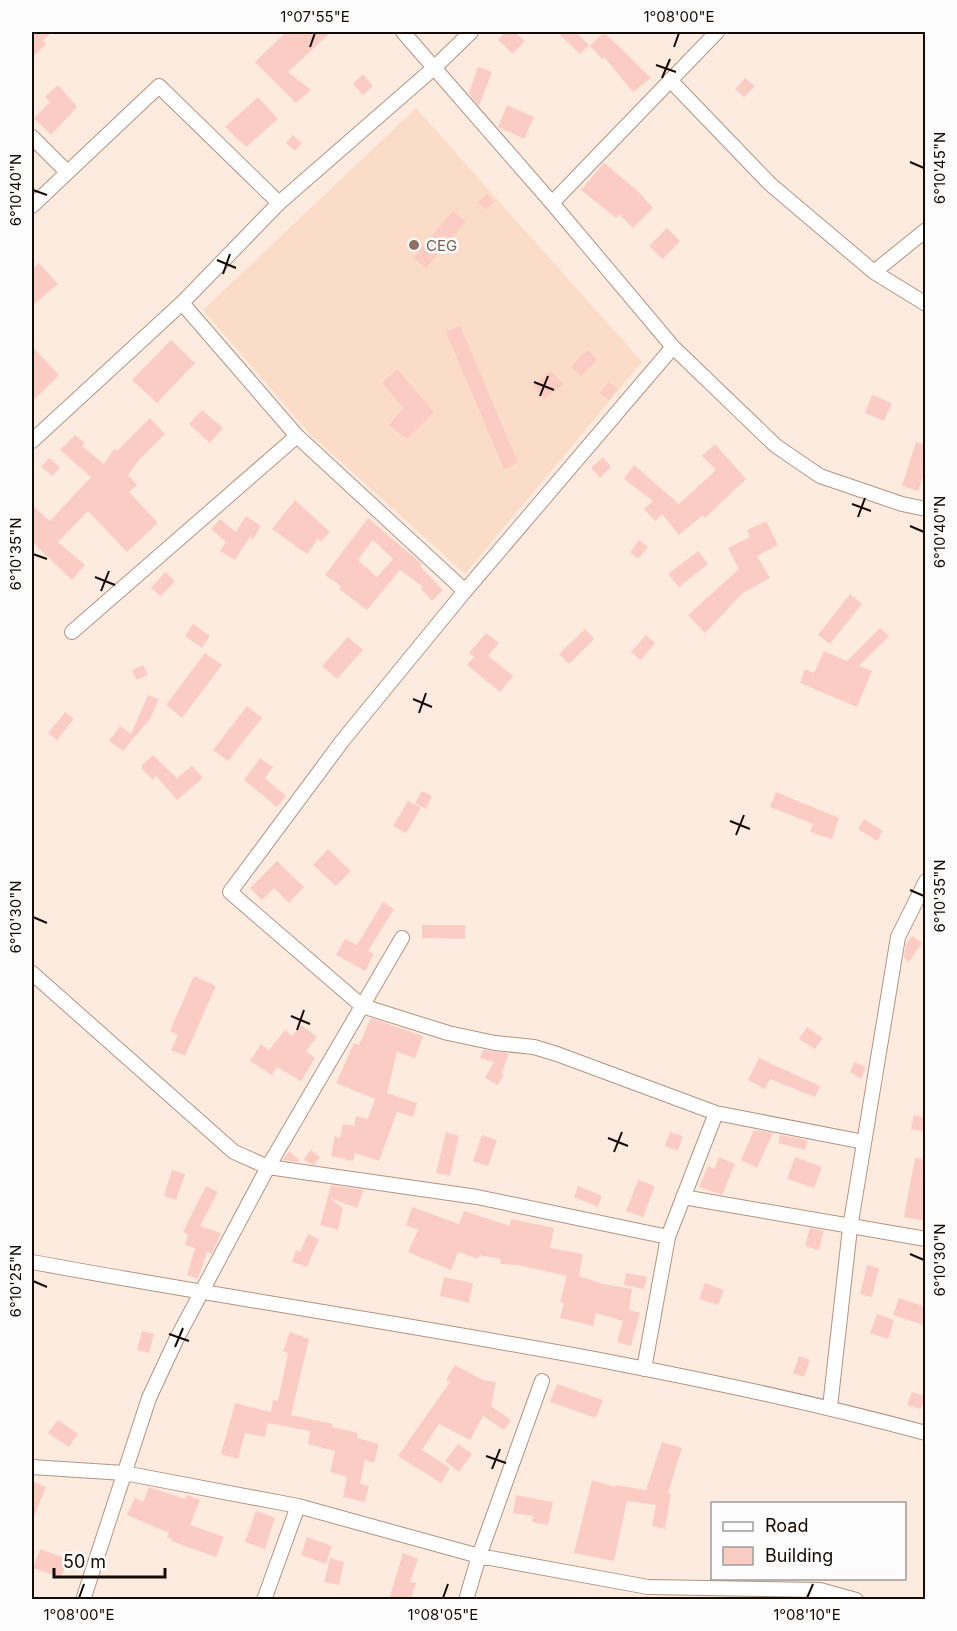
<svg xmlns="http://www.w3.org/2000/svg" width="957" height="1631" font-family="Inter,sans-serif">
  <rect width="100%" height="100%" fill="#feebe0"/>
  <path fill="#fadcc9" d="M416,108L642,362L465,574L308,432L203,310Z"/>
  <path fill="#fbccc4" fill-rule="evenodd" d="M32,32H52L43,40L46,44L32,58Z
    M286,32H331L288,72L311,90L296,103L255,62Z
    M505,32H514L525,41L513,54L498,40Z
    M557,32H576L589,45L580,54Z
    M604,32L651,78L633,92L604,57L602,59L590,46Z
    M478,67L492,72L479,106L469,93Z
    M363,74L373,86L363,95L353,84Z
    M745,78L755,86L744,97L735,89Z
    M58,85L77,107L51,135L34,118L50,102L45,97Z
    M258,97L278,119L246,147L225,127Z
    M507,105L534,117L524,139L498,127Z
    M293,135L302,143L295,151L286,143Z
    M604,163L638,191L653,208L633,228L619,214L616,218L581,190Z
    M487,194L494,202L486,210L478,202Z
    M453,211L466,222L426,268L413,258Z
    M667,228L680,241L663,259L649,246Z
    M39,263L58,284L32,306V269Z
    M460,326L518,463L504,469L446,332Z
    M171,340L195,363L157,403L132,380Z
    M32,346L59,375L32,402Z
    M588,350L597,360L581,376L571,366Z
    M397,369L434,412L407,439L389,425L403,408L382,383Z
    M551,371L563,384L545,399L533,386Z
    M609,382L618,389L609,400L599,393Z
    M872,395L892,403L884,421L865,413Z
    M202,410L223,428L210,443L189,424Z
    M150,418L165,434L139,460L128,475L137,485L129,492L158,523L127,552L88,511L58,542L85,565L72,580L32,542V505L50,521L91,477L60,450L75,435L85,443L82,446L104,464L114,449L117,451Z
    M916,442L926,445V468L918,491L902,486Z
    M715,444L746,479L705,518L703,515L679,535L662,514L655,521L644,509L653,501L624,479L634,465L679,504L716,470L702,456Z
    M603,457L611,467L600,478L591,468Z
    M49,458L60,467L53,476L41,467Z
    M295,500L330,532L321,542L318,539L307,554L272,529Z
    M246,516L261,526L253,539L250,537L235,560L220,551L226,542L211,529L220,519L236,532Z
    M368,518L422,564L420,566L443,590L432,601L421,589L423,587L400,570L367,610L339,589L341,586L325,575ZM373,540L393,559L377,577L358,560Z
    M766,521L778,545L757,556L770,578L743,593L705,633L688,615L739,569L728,548L750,537L747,530Z
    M639,540L648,547L638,559L630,552Z
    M698,551L708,564L679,587L668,574Z
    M165,572L175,581L161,596L151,588Z
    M850,594L862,604L830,644L818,635Z
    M193,624L210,636L202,648L185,636Z
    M880,628L889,636L859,666L872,671L857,707L800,683L805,669L814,673L824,651L847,661Z
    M585,629L594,639L569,664L559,654Z
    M486,633L499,643L488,656L513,676L500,692L467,665L474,657L469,653Z
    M646,635L655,643L641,660L631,652Z
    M348,637L363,650L337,679L322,666Z
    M205,653L222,665L182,718L166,705Z
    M143,665L148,675L137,680L132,670Z
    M148,695L159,699L150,719L123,751L109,741L120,726L131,734Z
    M247,706L262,718L228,761L213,750Z
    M65,712L74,719L57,740L48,733Z
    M153,755L177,778L192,766L203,778L177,800L156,776L153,780L142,769V765Z
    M260,758L273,767L265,778L286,796L277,807L244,780Z
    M422,791L432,796L426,809L415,803Z
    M776,792L839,818L832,839L810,832L813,824L770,807Z
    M408,801L421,808L406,833L393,826Z
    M864,819L883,831L877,841L858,829Z
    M328,849L351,871L336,886L313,865Z
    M277,861L304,887L289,903L274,888L262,900L250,888Z
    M383,902L394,909L368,951L374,954L365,971L336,955L345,939L357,945Z
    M422,925H465V939L422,938Z
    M912,936L922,943L909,962L904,958L906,944Z
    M194,976L216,986L185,1056L171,1050L178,1035L170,1031Z
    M371,1018L423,1036L415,1058L397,1052L387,1093L417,1103L413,1117L397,1112L379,1161L355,1153L353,1161L331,1156L335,1136L340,1138L343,1124L354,1126L356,1116L368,1119L375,1099L336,1083L354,1043L359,1045Z
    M301,1025L317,1037L306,1051L315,1058L301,1081L277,1067L272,1075L250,1061L261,1044L269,1050L285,1030L292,1036Z
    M807,1027L823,1038L815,1049L799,1039Z
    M483,1050L509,1053L502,1073L504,1075L498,1085L485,1078L494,1062L480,1058Z
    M759,1058L820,1086L815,1097L770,1079L765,1089L748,1080Z
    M854,1062L866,1067L861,1079L850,1072Z
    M914,1115L926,1118V1132L911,1129Z
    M754,1130L773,1133L757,1168L741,1160Z
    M446,1132L459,1136L450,1176L436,1173Z
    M670,1132L683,1136L678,1151L665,1146Z
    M482,1135L497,1140L488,1166L473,1161Z
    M780,1135L808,1140L805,1150L778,1143Z
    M311,1150L320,1157L314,1165L303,1160Z
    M289,1151L299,1160L298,1162L283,1160Z
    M719,1157L735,1164L722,1195L699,1187L708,1166L714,1169Z
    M795,1157L822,1167L814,1188L787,1179Z
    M915,1158L926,1160V1221L904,1217Z
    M172,1170L185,1174L176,1200L164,1196Z
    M638,1180L655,1186L643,1217L626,1211Z
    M331,1185L364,1190L357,1208L330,1198L343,1208L338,1230L320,1225Z
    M206,1186L218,1192L200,1226L221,1233L212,1254L207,1252L198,1279L187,1275L195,1248L185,1245L188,1234L183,1232Z
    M578,1186L602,1196L598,1207L574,1197Z
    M412,1207L459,1224L464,1211L510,1226L511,1219L554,1228L550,1248L583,1254L579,1276L603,1284L632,1289L629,1310L640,1313L631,1346L617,1342L623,1321L596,1313L593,1326L560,1318L564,1303L560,1302L567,1276L518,1265L500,1264L501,1259L479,1255L478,1259L458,1252L451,1270L408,1252L418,1230L406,1225Z
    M810,1228L824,1231L819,1250L805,1246Z
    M308,1234L319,1239L307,1267L292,1262L296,1250L300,1252Z
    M867,1265L879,1268L872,1297L860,1294Z
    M626,1273L647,1277L644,1289L624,1285Z
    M444,1277L473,1283L469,1303L440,1296Z
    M705,1283L724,1290L718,1305L699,1299Z
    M899,1298L926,1307L923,1325L893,1315Z
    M877,1314L894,1320L888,1339L870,1333Z
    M142,1331L154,1334L149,1353L137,1350Z
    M290,1332L309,1339L291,1415L333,1424L332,1427L358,1433L357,1438L379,1444L374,1463L365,1460L360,1484L369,1486L365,1502L343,1497L347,1477L330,1472L335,1451L308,1444L310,1431L268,1423L265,1437L245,1433L238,1459L221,1454L235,1403L271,1412L273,1400L278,1401L288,1353L283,1351Z
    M799,1356L810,1360L804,1377L793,1373Z
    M455,1365L483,1380L496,1382L491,1406L511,1420L504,1430L483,1416L470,1440L439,1424L422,1450L450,1468L441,1483L398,1456L450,1382L446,1380Z
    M557,1384L603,1400L596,1418L550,1402Z
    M912,1392L926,1396L921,1409L907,1405Z
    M58,1420L78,1434L69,1447L48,1433Z
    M662,1442L682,1448L668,1493L671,1494L665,1529L652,1526L656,1505L627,1501L614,1561L574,1553L592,1480L615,1487V1485L646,1490Z
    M458,1444L472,1454L459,1472L445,1461Z
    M32,1481L46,1487L32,1521Z
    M149,1487L185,1499L187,1495L200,1500L190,1525L224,1537L216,1557L171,1541L172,1539L167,1537L169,1533L127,1515L135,1498L143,1502Z
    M516,1495L553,1502L548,1525L532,1522L533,1516L513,1513Z
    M256,1511L275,1518L265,1549L245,1542Z
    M307,1537L332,1546L326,1564L301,1555Z
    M40,1549L68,1559L61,1578L33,1568Z
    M403,1553L418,1559L410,1582L416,1583L411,1599H389Z
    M330,1558L344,1562L339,1585L324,1582Z"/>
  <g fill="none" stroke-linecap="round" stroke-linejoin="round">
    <defs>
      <path id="minor" d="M403,32L552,203L673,347L776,446L820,476L902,504L926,509
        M670,80L770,184L874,272L926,304
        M32,137L67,172
        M552,203L717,32
        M32,206L159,86L279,203
        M874,272L926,230
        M182,303L297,436L465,591L673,347
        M32,441L182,303L279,203L435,67L471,32
        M465,591L343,740L230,892L362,1006L448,1033L495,1043L534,1047L557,1054L716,1113L864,1142
        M72,632L297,436
        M32,973L234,1152L268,1167L477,1197L668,1237
        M683,1197L926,1239
        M32,1262C329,1317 633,1354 926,1433
        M644,1369L668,1237L716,1113
        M830,1407L850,1228L898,937L926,881
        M32,1467L124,1473L298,1506L479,1556L648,1587L820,1590L856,1600
        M83,1600L149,1398L176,1340L268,1167L402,938
        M264,1600L298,1506
        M466,1600L479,1556L542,1381"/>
    </defs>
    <use href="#minor" stroke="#b19482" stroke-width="16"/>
    <use href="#minor" stroke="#fff" stroke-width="14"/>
  </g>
  <path fill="none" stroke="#140b05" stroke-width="2" d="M310,47L315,33M674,47L679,33M656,65L676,72M662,78L670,59M910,162L924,168M33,190L47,195M217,260L236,268M223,274L230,254M534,382L554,390M540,396L548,376M852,504L871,511M858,517L865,498M910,526L924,532M33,554L47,559M95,577L115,585M101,591L109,571M413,699L432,707M419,713L426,693M730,821L750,829M736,835L744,815M910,890L924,896M33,917L47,923M291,1016L310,1024M297,1030L304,1010M608,1138L628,1146M614,1152L622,1132M910,1254L924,1260M33,1281L47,1287M169,1334L189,1341M175,1347L183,1328M486,1456L506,1463M492,1469L500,1449M79,1598L84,1584M443,1598L448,1584M807,1598L813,1584"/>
  <circle fill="#8d6e63" stroke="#fcfcfc" stroke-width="2" cx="414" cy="245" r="6"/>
  <g text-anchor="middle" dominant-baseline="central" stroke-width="5" stroke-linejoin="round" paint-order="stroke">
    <g font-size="15" fill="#785e54" stroke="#fcfcfc" text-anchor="start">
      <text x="426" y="245">CEG</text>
    </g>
  </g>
  <rect width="957" height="1631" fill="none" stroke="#fcfcfc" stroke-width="66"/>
  <rect x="711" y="1502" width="195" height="78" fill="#fcfcfc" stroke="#9f9c99" stroke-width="1.5"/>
  <rect x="723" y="1522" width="30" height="9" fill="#ffffff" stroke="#9f9c99" stroke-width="1.5"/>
  <text x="765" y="1532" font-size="18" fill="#140b05">Road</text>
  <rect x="723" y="1547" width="30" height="18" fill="#fbccc4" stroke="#9f9c99" stroke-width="1.5"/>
  <text x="765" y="1562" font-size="18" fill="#140b05">Building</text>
  <path d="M54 1568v9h111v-9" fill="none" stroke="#140b05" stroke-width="3"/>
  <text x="63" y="1568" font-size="18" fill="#140b05" stroke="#fcfcfc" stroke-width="4.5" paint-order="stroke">50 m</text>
  <rect x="33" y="33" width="891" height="1565" fill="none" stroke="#140b05" stroke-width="2"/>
  <g font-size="15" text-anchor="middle" fill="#140b05">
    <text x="315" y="22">1°07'55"E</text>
    <text x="679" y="22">1°08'00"E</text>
    <text transform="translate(940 168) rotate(-90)" y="5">6°10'45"N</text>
    <text transform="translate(16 190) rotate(-90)" y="5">6°10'40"N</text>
    <text transform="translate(940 532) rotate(-90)" y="5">6°10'40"N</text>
    <text transform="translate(16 554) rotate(-90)" y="5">6°10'35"N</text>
    <text transform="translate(940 896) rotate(-90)" y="5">6°10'35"N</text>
    <text transform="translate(16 917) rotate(-90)" y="5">6°10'30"N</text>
    <text transform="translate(940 1260) rotate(-90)" y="5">6°10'30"N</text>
    <text transform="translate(16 1281) rotate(-90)" y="5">6°10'25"N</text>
    <text x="79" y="1620">1°08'00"E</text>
    <text x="443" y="1620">1°08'05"E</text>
    <text x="807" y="1620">1°08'10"E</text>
  </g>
</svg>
